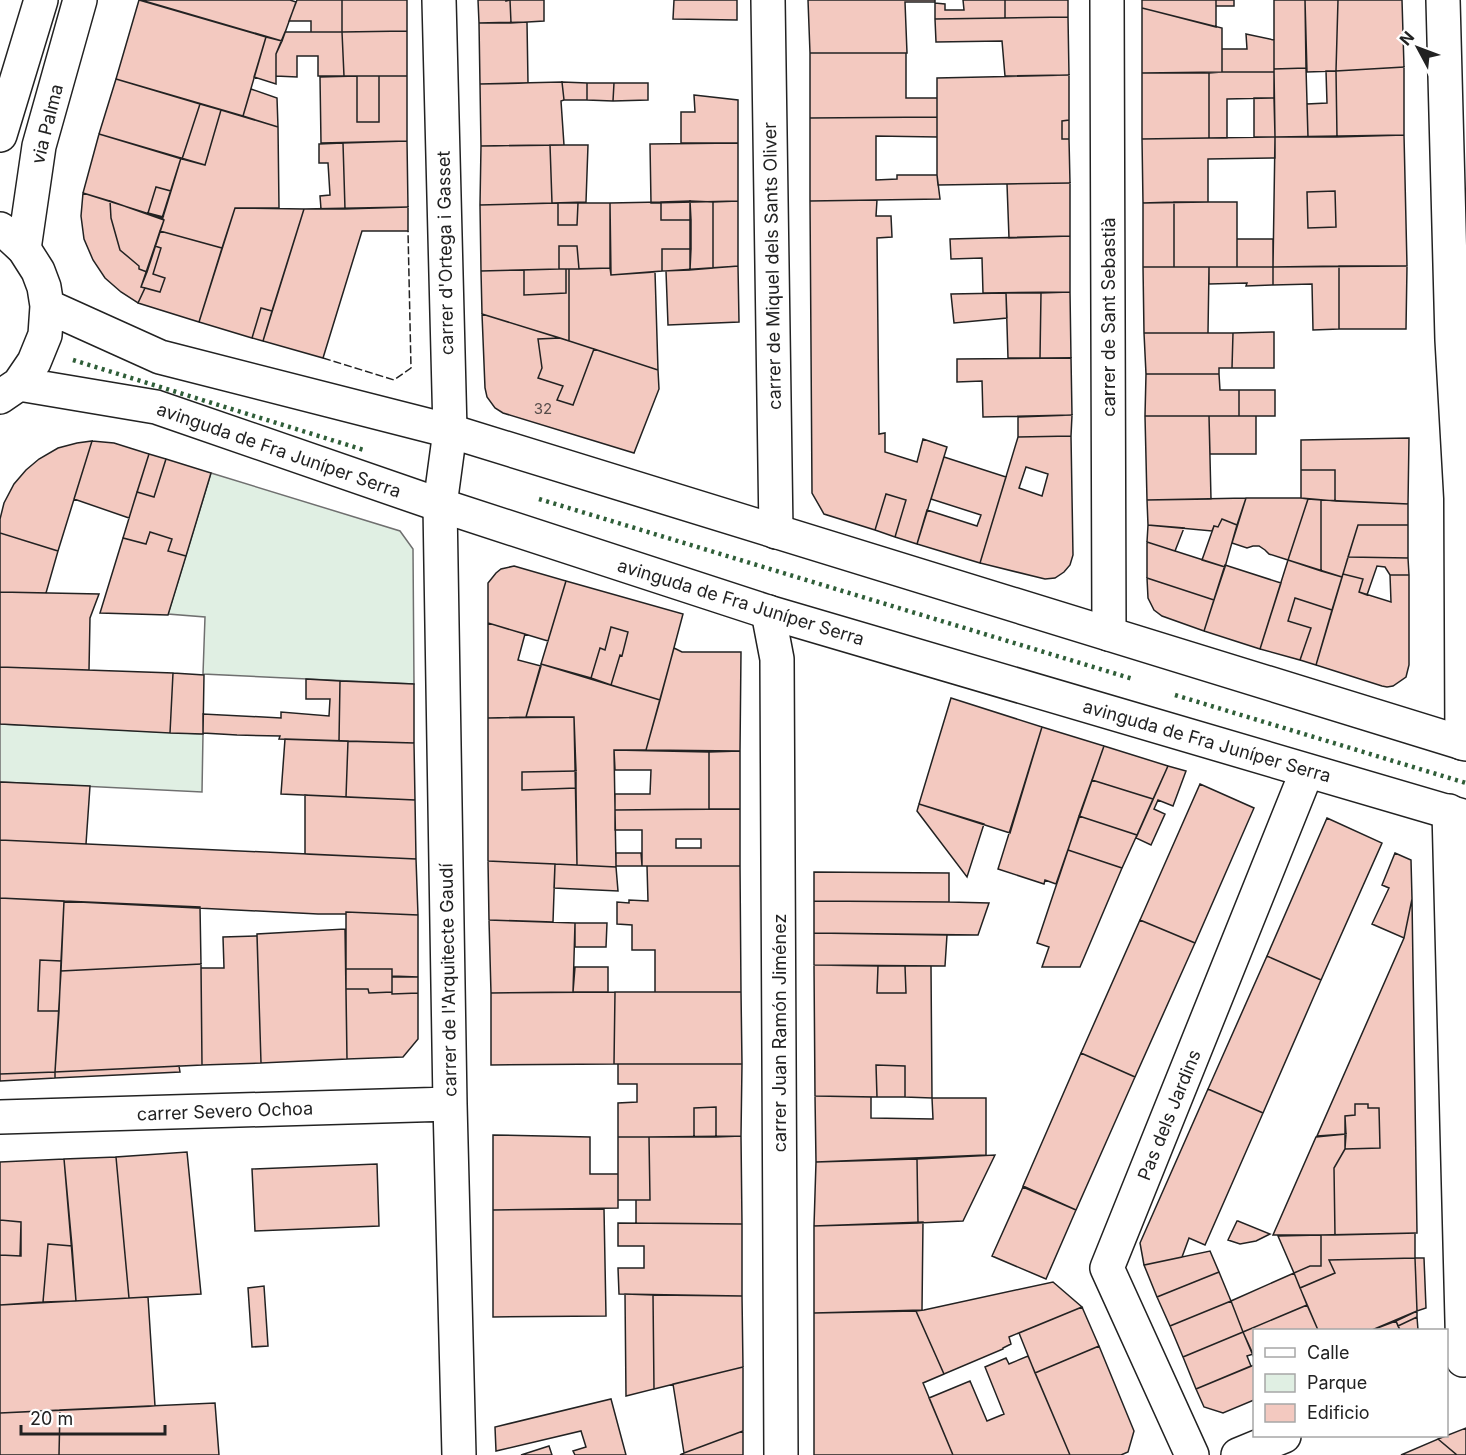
<svg xmlns="http://www.w3.org/2000/svg" width="1466" height="1455" font-family="Inter,sans-serif">
  <rect width="100%" height="100%" fill="#fff"/>
  <path fill="#e0efe3" stroke="#6f6f6f" stroke-width="1.5" d="M211,473L400,531L413,549L414,684L203,674L205,617L168,614Z
    M0,724L203,734L202,792L0,782Z"/>
  <path fill="#f3c9c0" stroke="#222" stroke-width="1.5" fill-rule="evenodd" d="M139,0L266,37L243,116L116,79Z
    M141,0H290L296,2L282,41Z
    M297,0H342V32H311V21H289Z
    M342,0H407V31L342,32Z
    M478,0H510L511,23H479Z
    M506,0H544V21L511,23L510,0L506,1Z
    M674,0H737V20L673,19Z
    M808,0H935V2H905L907,53H810Z
    M963,0H1005V18L935,19V3L945,4V10H964Z
    M1005,0H1068V17L1005,18Z
    M1142,0H1216V27L1142,8Z
    M1216,0H1234V6H1216Z
    M1274,0H1305L1306,68L1274,69Z
    M1305,0H1338L1336,71L1307,72Z
    M1338,0H1402L1404,67L1336,71Z
    M1142,8L1222,28V72L1142,73Z
    M1068,17L1069,75L1005,76L1002,41L936,42L935,19Z
    M527,22L528,83L480,84L479,23Z
    M407,31V76H344L342,32Z
    M285,32H342L344,76H318V56H297V77L276,76V54Z
    M1246,34L1274,40V72H1222V49H1247Z
    M266,37L282,41L276,54V84L254,77Z
    M810,53H906V98H937V117L810,118Z
    M1404,67V135L1337,137L1336,71Z
    M1306,68L1308,137H1275L1274,69Z
    M1326,71H1336L1337,137H1308L1307,104L1327,103Z
    M1222,72H1274V98L1227,99V138H1209V73Z
    M1142,73H1209V138L1142,139Z
    M1069,75V120L1062,121V139H1069L1070,183L938,185L937,175V78Z
    M357,76H379V122H357Z
    M357,76V122H379V76H407V141L321,143L320,77Z
    M116,79L200,104L182,159L99,134Z
    M562,82L587,83V100H564Z
    M562,82L564,100L561,101L564,145L481,146L480,84Z
    M587,83H614L613,101L587,100Z
    M614,83H648V100L613,101Z
    M251,89L277,98L278,127L243,116Z
    M694,95L738,100V143H681V112H695Z
    M1254,98H1274L1275,137H1254Z
    M200,104L221,110L205,165L182,159Z
    M221,110L278,127L279,208H235L222,248L160,231L164,220L162,218L181,158L205,165Z
    M937,117V137L876,136V180L897,179V175H937L940,199L810,201V118Z
    M1069,120V139H1062V121Z
    M99,134L181,158L171,191L156,187L148,213L163,217L162,218L83,193Z
    M1404,135L1407,266L1273,267L1275,137ZM1335,191L1336,227L1308,228L1307,192Z
    M1275,137V158L1208,159V202L1143,203L1142,139Z
    M407,141L408,207L345,209L343,143Z
    M343,143L345,209H321L320,196L330,195L328,163H319V144Z
    M738,143V201L651,203L650,144Z
    M550,145H588L586,202L552,203Z
    M550,145L552,203L480,205L481,146Z
    M1070,183V236L1009,238L1007,184Z
    M156,187L171,191L163,217L148,213Z
    M1335,191L1336,227L1308,228L1307,192Z
    M83,193L110,201L111,218L120,250L139,266V269L147,272L141,287L145,288L138,303L121,292L105,278L93,260L84,239L81,216Z
    M877,200L876,216H891L892,237L877,238L879,434L885,433V452L917,462L923,439L947,447L917,544L895,537L906,500L886,494L875,530L824,514L812,493L810,201Z
    M110,201L164,220L147,272L139,269V266L120,250L111,218Z
    M690,201L691,220H661V202Z
    M690,201L713,202V268L690,270Z
    M738,201V266L713,268V202Z
    M661,202V220H691V249H662V271L611,275L610,203Z
    M1174,202H1237V267H1174Z
    M1174,202V267H1143V203Z
    M558,203H578L577,225H558Z
    M558,203V225H577L578,203H610V268L579,269L577,246H559V269L481,271L480,205Z
    M408,207V231H362L323,358L263,341L304,209Z
    M235,208L304,209L272,311L261,308L252,338L199,322Z
    M160,231L222,248L199,322L138,303L145,288L160,292L165,278L153,274L161,248L155,246Z
    M1070,236V292L983,293L982,258L951,259L950,239Z
    M1237,239H1273V267H1237Z
    M155,246L161,248L153,274L165,278L160,292L141,287Z
    M559,246H577L579,269H559Z
    M662,249H691L690,270L662,271Z
    M738,266L739,322L668,325L666,271Z
    M1339,266H1407L1406,329H1339Z
    M1339,266V329L1313,330L1312,284L1273,285V267Z
    M1143,267H1209L1208,333H1144Z
    M1209,267H1273V285L1246,286L1247,283L1209,284Z
    M610,268L611,275L655,272L658,370L569,341V269Z
    M559,269H566V293L524,295V270Z
    M566,269H569V341L482,314L481,271L524,270V295L566,293Z
    M1070,292L1071,358H1040L1041,293Z
    M1006,293H1041L1040,358H1008Z
    M1006,293L1007,318L954,323L951,294Z
    M261,308L272,311L263,341L252,338Z
    M482,314L560,338L538,339L542,368L538,378L563,386L557,400L573,405L594,349L658,370L659,389L634,453L503,413L495,408L487,397L485,388Z
    M1274,332V368H1232L1233,333Z
    M1144,333H1233L1232,368H1219V374H1146Z
    M560,338L594,349L573,405L557,400L563,386L538,378L542,368L538,339Z
    M1071,358L1072,415L983,417L982,381L957,382V359Z
    M1146,374H1219L1220,390H1239V416H1145Z
    M1239,390H1275V416H1239Z
    M1072,415L1071,436L1018,437V417Z
    M1145,416H1209L1211,499L1147,500Z
    M1209,416H1256V454H1210Z
    M1071,436L1073,555L1070,565L1064,572L1055,578L1045,579L980,563L1018,437ZM1026,467L1048,474L1042,496L1019,488Z
    M1409,438L1408,504L1335,501V470H1301V440Z
    M92,441L114,443L149,454L129,518L74,499Z
    M92,441L58,551L0,533V519L4,503L14,484L26,470L39,459L58,448L77,443Z
    M149,454L166,459L154,497L137,492Z
    M944,457L1006,477L980,563L917,544L927,510L977,526L981,515L931,499Z
    M166,459L211,473L186,556L168,551L172,539L150,532L146,544L123,538L137,492L154,497Z
    M1301,470H1335V501L1301,498Z
    M886,494L906,500L895,537L875,530Z
    M1246,498H1301L1308,499L1288,560L1269,554L1265,550L1259,546H1253L1247,548L1232,543Z
    M1246,498L1237,525L1222,519L1218,527L1214,526L1212,531L1148,525L1147,500Z
    M1308,499L1321,500V571L1288,560Z
    M1321,500L1408,504V525H1358L1342,577L1321,571Z
    M1222,519L1237,525L1225,567L1202,560L1214,526L1218,527Z
    M1148,525L1184,528L1175,551L1147,542Z
    M1358,525H1408V558L1348,557Z
    M150,532L172,539L168,551L186,556L168,615L100,613L123,538L146,544Z
    M0,533L58,551L46,593L0,592Z
    M1147,542L1225,567L1214,600L1147,578Z
    M1348,557L1408,558L1409,575H1390L1385,567L1377,566L1367,595L1359,592L1363,579L1343,574Z
    M1288,560L1342,577L1332,610L1295,598L1288,621L1311,628L1300,660L1260,649Z
    M1225,565L1281,583L1260,649L1204,631Z
    M514,566L566,581L548,641L488,623V583L496,573L501,569Z
    M1343,574L1363,579L1359,592L1391,602L1390,575H1409V665L1406,677L1393,686L1387,687L1382,686L1316,665Z
    M1147,578L1214,600L1204,631L1162,616L1154,610L1148,598Z
    M566,581L683,614L660,700L611,685L620,655L622,656L628,632L611,627L605,650L600,648L591,678L541,664Z
    M0,592L99,594L90,618L89,670L0,667Z
    M1295,598L1332,610L1316,665L1300,660L1311,628L1288,621Z
    M488,623L525,634L518,660L541,666L526,717L488,718Z
    M611,627L628,632L622,656L620,655L611,685L591,678L600,648L605,650Z
    M674,648L682,652H741L740,751L646,750Z
    M541,664L660,700L646,750H614L616,867L577,865L574,717H526Z
    M0,667L173,673L170,733L0,724Z
    M173,673L204,675L203,734L170,733Z
    M306,679L340,681L339,741L279,739L280,736L237,735L203,733V714L281,718V712L329,716L330,699H306Z
    M340,681L414,684V743L339,741Z
    M951,698L1042,727L1010,833L919,804Z
    M574,717L576,771L522,772V790L576,788L577,865L488,861V718Z
    M1042,727L1104,746L1056,884L1045,880L1044,884L998,869Z
    M285,739L348,741L346,797L281,794Z
    M348,741L414,743L415,800L346,797Z
    M1104,746L1168,766L1153,799L1092,780Z
    M614,750L709,752V809L615,810V794H650L651,770H615Z
    M740,751V809H709V752Z
    M1168,766L1186,771L1173,806L1158,800L1154,809L1165,814L1151,845L1136,838Z
    M576,771V788L522,790V772Z
    M1092,780L1153,799L1137,835L1079,816Z
    M0,782L90,786L86,844L0,840Z
    M1200,784L1254,808L1195,943L1140,920Z
    M305,795L415,800L416,859L305,854Z
    M919,804L984,824L967,877L917,811Z
    M740,809V866H642V830H615V810ZM676,839H701V848H676Z
    M1079,816L1137,835L1122,868L1068,850Z
    M1327,818L1382,843L1321,980L1267,956Z
    M0,840L416,859L418,915L346,912V914H318L0,898Z
    M1068,850L1122,868L1080,967H1042L1049,947L1037,943Z
    M616,853H641L642,866H616Z
    M1395,853L1411,860L1412,899L1404,938L1372,924L1389,888L1382,885Z
    M488,861L555,864L553,922L489,920Z
    M555,864L616,867L618,891L554,888Z
    M647,866H740L741,992H655V950H632V925L617,924V902L629,903V900L648,901Z
    M814,872L949,873V902L814,901Z
    M0,898L64,901L61,961L40,960L38,1011H59L55,1072L0,1074Z
    M1412,899L1417,1233L1335,1235L1334,1168L1345,1149L1380,1148L1379,1108H1368V1104H1355V1115L1345,1116L1346,1134L1317,1136L1404,938Z
    M64,901L200,907L201,964L61,971Z
    M814,901L949,902L989,903L978,935L814,933Z
    M346,912L418,915V977H392V969H346Z
    M489,920L575,923L573,992L491,993Z
    M1140,920L1195,943L1135,1077L1081,1053Z
    M575,923H607L606,947H575Z
    M345,929L347,1059L261,1063L257,934Z
    M814,933L947,935L945,966L814,965Z
    M257,936L261,1063L202,1065L201,968H224L223,937Z
    M1267,956L1321,980L1263,1113L1208,1089Z
    M40,960L61,961L59,1011H38Z
    M201,964L202,1065L55,1072L61,971Z
    M814,965L878,966L877,993H906L905,966H931L932,1098L905,1097V1066L876,1065L877,1097L815,1096Z
    M878,966H905L906,993H877Z
    M575,967H608V992H573Z
    M346,969H392V992L369,993L368,989H346Z
    M392,976L418,977V993L392,994Z
    M346,989H368L369,993L392,992V994L418,993V1039L403,1057L347,1059Z
    M615,992L614,1064L491,1065V993Z
    M615,992H741L742,1064H614Z
    M1081,1053L1135,1077L1076,1210L1023,1186Z
    M618,1064H742L741,1136L716,1137V1107L694,1108V1137H618V1103L637,1102V1084H618Z
    M876,1065L905,1066V1097H877Z
    M179,1066L180,1072L55,1078V1072Z
    M55,1072V1078L0,1081V1074Z
    M1208,1089L1263,1113L1205,1245L1189,1238L1182,1257L1144,1265L1140,1243Z
    M815,1096L871,1097V1118L933,1119L932,1098H986V1155L816,1162Z
    M1355,1104H1368V1108H1379L1380,1148L1345,1149V1116L1355,1115Z
    M716,1107V1137H694V1108Z
    M1346,1134L1345,1149L1334,1168L1335,1235H1273L1316,1137Z
    M493,1135L590,1137V1174H618V1208L493,1210Z
    M741,1136L742,1224L636,1223V1200H650L649,1137Z
    M618,1137H649L650,1200H618Z
    M187,1152L201,1294L129,1298L116,1157Z
    M995,1155L963,1221L918,1223L917,1159Z
    M116,1157L129,1298L76,1301L64,1159Z
    M64,1159L72,1246L48,1244L43,1302L0,1305V1255L21,1256V1222L0,1220V1162Z
    M917,1159L918,1223L814,1226L816,1162Z
    M377,1164L379,1226L255,1231L252,1169Z
    M1023,1187L1076,1210L1046,1279L992,1256Z
    M604,1209L606,1316L493,1317V1210Z
    M0,1220L21,1222L20,1256L0,1255Z
    M1237,1221H1238L1270,1234L1256,1241L1240,1244L1228,1240Z
    M923,1222L922,1310L814,1313V1226Z
    M618,1223L742,1224V1296L619,1294L618,1268H644V1246H618Z
    M1415,1233V1258L1329,1260L1335,1273L1300,1288L1294,1273L1310,1266H1321V1235Z
    M1321,1235V1266H1310L1294,1273L1278,1236Z
    M48,1244L72,1246L76,1301L43,1302Z
    M1210,1251L1219,1272L1157,1297L1144,1265Z
    M1415,1258H1424L1426,1308L1417,1311Z
    M1415,1258L1417,1311L1372,1330H1318L1300,1288L1335,1273L1329,1260Z
    M1219,1272L1231,1301L1170,1326L1157,1297Z
    M1294,1273L1307,1305L1243,1332L1231,1301Z
    M1053,1282L1082,1307L1009,1337L1011,1344L1003,1348V1349L944,1374L916,1311L924,1310Z
    M264,1286L268,1346L252,1347L248,1288Z
    M625,1294L653,1295L654,1389L626,1396Z
    M653,1295L742,1296L743,1367L654,1389Z
    M148,1297L155,1406L0,1413V1305Z
    M1231,1301L1243,1332L1183,1357L1170,1326Z
    M1307,1305L1318,1330H1254V1358L1243,1332Z
    M1082,1307L1099,1346L1035,1373L1019,1333Z
    M916,1311L944,1374L923,1383L953,1455H814V1313Z
    M1417,1311V1317L1398,1326L1396,1321Z
    M1417,1317L1418,1330H1400L1398,1326Z
    M1396,1321L1400,1330H1372Z
    M1243,1332L1253,1354L1247,1356L1251,1366L1196,1389L1183,1357Z
    M1099,1346L1134,1431L1128,1452L1121,1455H1070L1035,1373Z
    M1028,1356L1070,1455H953L929,1398L970,1381L987,1421L1004,1414L985,1367L1006,1358L1009,1364Z
    M1254,1365V1400L1223,1413L1204,1407L1196,1389Z
    M743,1367V1431L684,1453L673,1384Z
    M611,1399L626,1455H575L573,1451L586,1447L581,1431L496,1451L495,1427Z
    M215,1403L219,1455H59L60,1410Z
    M60,1410L59,1455H0V1413Z
    M1466,1428V1455H1457L1438,1439Z
    M743,1431V1455H680L684,1453Z
    M1438,1439L1457,1455H1401Z
    M549,1446L552,1455H521Z"/>
  <g fill="none" stroke-linecap="round" stroke-linejoin="round">
    <defs>
      <path id="minor" d="M439,0L450,431L440,505L450,1104L459,1455
        M768,0L776,532
        M1107,0L1109,634
        M1443,0L1452,340L1461,498L1462,743
        M24,249L39,146L80,0
        M768,612L777,659L781,1455
        M1449,811L1463,1360
        M0,1117L450,1104
        M1192,1455L1107,1268L1307,771
        M1238,1455L1284,1436"/>
      <path id="secondary" d="M0,135L41,0
        M0,229L9,235L24,249L38,271L44,287L47,306L45,335L34,362L19,384L0,397
        M47,306L160,357L450,431L1466,744
        M19,384L156,407L440,505L768,612L1466,817"/>
    </defs>
    <use href="#minor" stroke="#222" stroke-width="36"/>
    <use href="#secondary" stroke="#222" stroke-width="36"/>
    <use href="#minor" stroke="#fff" stroke-width="33"/>
    <use href="#secondary" stroke="#fff" stroke-width="33"/>
    <path stroke="#2f5e38" stroke-width="4.5" stroke-dasharray="3 4.5" stroke-linecap="butt" d="M73,360L364,450
      M539,499L1133,679
      M1175,695L1466,783"/>
    <path stroke="#222" stroke-width="1.5" stroke-dasharray="8 3" stroke-linecap="butt" d="M323,358L394,380L411,368L408,231"/>
  </g>
  <g text-anchor="middle" dominant-baseline="central" stroke-width="4.5" stroke-linejoin="round" paint-order="stroke">
    <g font-size="15" fill="#564c4a">
      <text x="543" y="408">32</text>
    </g>
    <g font-size="18" fill="#222" stroke="#fff">
      <text transform="translate(47 124) rotate(-76)">via Palma</text>
      <text transform="translate(445 253) rotate(-91)">carrer d'Ortega i Gasset</text>
      <text transform="translate(772 266) rotate(-91)">carrer de Miquel dels Sants Oliver</text>
      <text transform="translate(1108 317) rotate(-90)">carrer de Sant Sebastià</text>
      <text transform="translate(279 450) rotate(19)">avinguda de Fra Juníper Serra</text>
      <text transform="translate(741 602) rotate(17)">avinguda de Fra Juníper Serra</text>
      <text transform="translate(1207 741) rotate(16)">avinguda de Fra Juníper Serra</text>
      <text transform="translate(448 980) rotate(-91)">carrer de l'Arquitecte Gaudí</text>
      <text transform="translate(779 1033) rotate(-90)">carrer Juan Ramón Jiménez</text>
      <text transform="translate(225 1111) rotate(-2)">carrer Severo Ochoa</text>
      <text transform="translate(1169 1115) rotate(-68)">Pas dels Jardins</text>
    </g>
  </g>
  <rect x="1253" y="1329" width="195" height="108" fill="#ffffff" stroke="#a7a7a7" stroke-width="1.5"/>
  <rect x="1265" y="1348" width="30" height="9" fill="#ffffff" stroke="#a7a7a7" stroke-width="1.5"/>
  <text x="1307" y="1359" font-size="18" fill="#222222">Calle</text>
  <rect x="1265" y="1374" width="30" height="18" fill="#e0efe3" stroke="#a7a7a7" stroke-width="1.5"/>
  <text x="1307" y="1389" font-size="18" fill="#222222">Parque</text>
  <rect x="1265" y="1404" width="30" height="18" fill="#f3c9c0" stroke="#a7a7a7" stroke-width="1.5"/>
  <text x="1307" y="1419" font-size="18" fill="#222222">Edificio</text>
  <g transform="translate(1418 48) rotate(311)" stroke="#ffffff" stroke-width="4.5" paint-order="stroke">
  <path d="M0-4.5L10 22L0 15L-10 22Z" fill="#222222"/>
  <text y="-9" font-size="16" font-weight="bold" text-anchor="middle" fill="#222222">N</text>
  </g>
  <path d="M21 1425v9h144v-9" fill="none" stroke="#222222" stroke-width="3"/>
  <text x="30" y="1425" font-size="18" fill="#222222" stroke="#ffffff" stroke-width="4.5" paint-order="stroke">20 m</text>
</svg>
